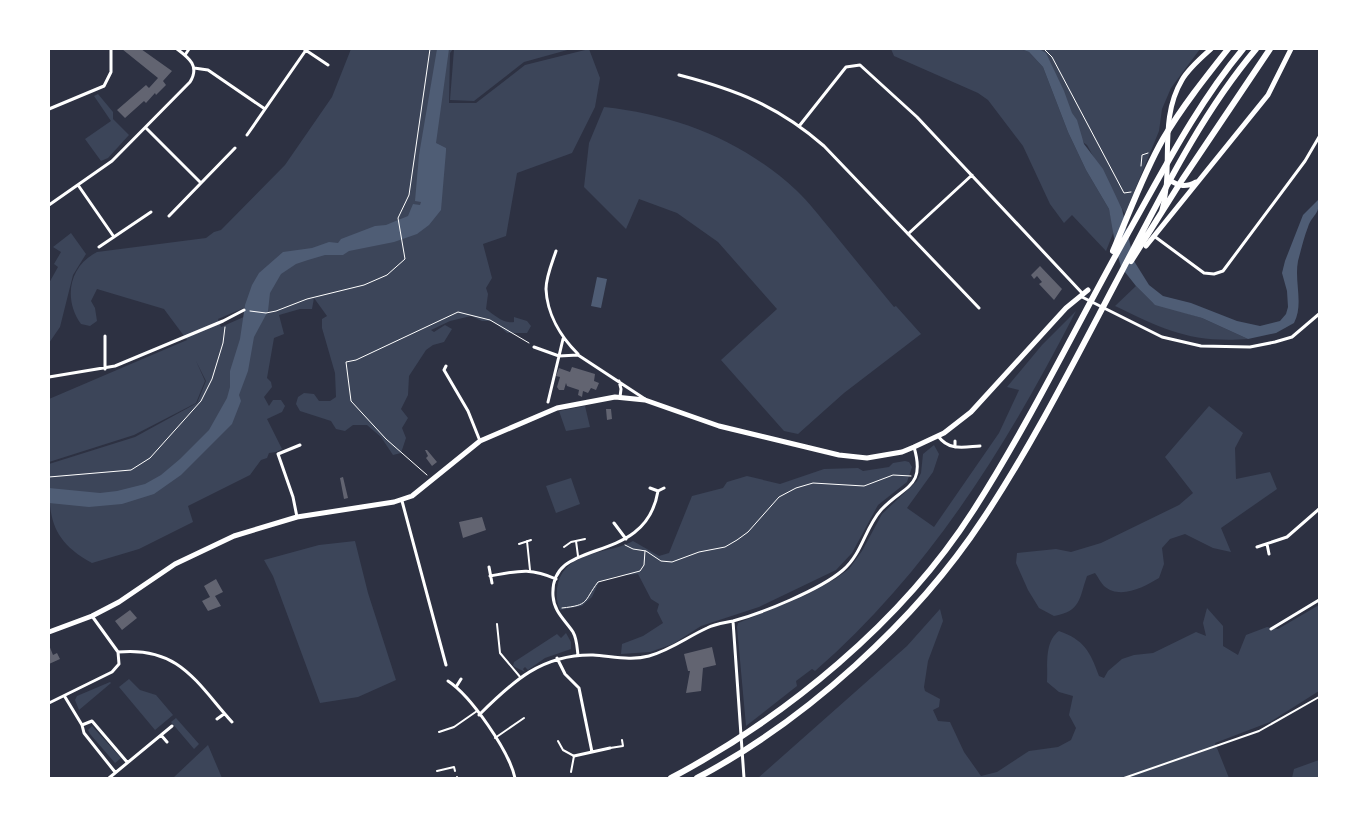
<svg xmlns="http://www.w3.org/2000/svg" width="1368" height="827" font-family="'Asap Condensed',sans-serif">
  <rect width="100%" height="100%" fill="#2d3142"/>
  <path fill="#3c4559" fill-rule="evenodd" d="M351,49H453L450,53L449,103H476L525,65L589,49L600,78L595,107L572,153L517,173L506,236L483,244L492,278L486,288L488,294L486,309C494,315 504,324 514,322V317L527,321L531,326L527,333H507L493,321H482L471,316L450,321L431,330L434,332L445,325L452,329L444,342L433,345L426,350L409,376L408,395L401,409L408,418L402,428L406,438L401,453L393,455L381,437L367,425H353L345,431L336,429L331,421L300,411L296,404L298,397L304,393L314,394L319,401H330L336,397L335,373L322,328V319L327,316L314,298L312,309H300L279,315L284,334L274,338L267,378L271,382L272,387L264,397L269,406L273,400H281L285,406L282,412L267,419L282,449L276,452L269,453L267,458L261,460L250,475L188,506L193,522L139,549L92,563C46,538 49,511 49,464L135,437L197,403L206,381L196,361L205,381L196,403L134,435L49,462V399L187,340L164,309L97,289L91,301L95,308L97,321L90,326L81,324C63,299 69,266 97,252L206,238L214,232L221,230L285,165L332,97ZM246,307V316L221,327L218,319Z
    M454,49H571L524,62L474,101L450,100Z
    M891,49H1021L1029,52L1043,67L1068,132L1086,170L1109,209L1114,231L1106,251L1072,215L1064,223L1050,204L1023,146L988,100L978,93L894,56Z
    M1035,49H1200L1171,88L1162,109L1159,131L1125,214L1087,145L1084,143Z
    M98,94L113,112V119L129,135L108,158L101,161L85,139L111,121L94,96Z
    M604,107C676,115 742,140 796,190C809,202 820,217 831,230C852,256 873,281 894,307L896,306L921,334L844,393L798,434L784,431L721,360L777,309L718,242L677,213L639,199L626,229L584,187L589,143Z
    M71,233L86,254L73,275L60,327L49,343V283L58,267L54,264L61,252L53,247Z
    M1136,286L1153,303L1202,318L1248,339C1190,343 1165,330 1115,306Z
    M1076,311C1007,445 930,571 815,671L812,669L796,681L797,686L746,726L737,627L738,623L806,595L835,579L849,569L862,551L882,514L917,481L921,473L923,454L934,445L939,454L933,472L907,508L934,527L999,433L1019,390L1007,387L1042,345Z
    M585,406L590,427L566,431L559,411Z
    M1209,406L1243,433L1235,448L1236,479L1270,472L1277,489L1221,528L1231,552L1213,548L1185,534L1170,539L1162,548L1164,564L1159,578C1144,587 1120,600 1104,586C1101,583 1098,577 1095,573L1087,576C1079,599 1081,611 1054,616L1039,608L1028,590L1016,563L1017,553L1056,549L1071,552L1101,543L1179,505L1193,493L1165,457Z
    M905,461L909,462L912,467L907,482L878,505L852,553L836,570L759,607L701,626L673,644L650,652L621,654L622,644L643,636L663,623L657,611L659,604L651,599L638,574L617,576L599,582L592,597L582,606L560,610C556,601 556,592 558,583C567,550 610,554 633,541L659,556L669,553L692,496L723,488L727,482L747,476L780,484L824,469L858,468L863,471L889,467L893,463Z
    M571,478L580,504L556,513L546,486Z
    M355,541L368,593L396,680L358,697L320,703L273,576L264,560L319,545Z
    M1319,605V691L1270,722L1215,743L1229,778H758L907,646L940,609L943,621L928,661L924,687L925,691L940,699L939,707L933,710L938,721L950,722L964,752L981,776L997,772L1029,751L1058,747L1071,740L1076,728L1069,715L1073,696L1059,692L1047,682C1048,665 1044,642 1059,631C1084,640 1090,651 1099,676L1104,678L1108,671L1122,659L1134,655L1153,653L1196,632L1206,636L1203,623L1207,608L1223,626V646L1238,655L1246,635L1267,627L1278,629Z
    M566,633L571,642V649L545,658L528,670L525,667L523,669L525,672L513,666L514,662L557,634L561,638Z
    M129,679L140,690L156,695L173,715L155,730L119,687Z
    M110,682L111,683L79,710L75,700L77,696Z
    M176,718L199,744L194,749L171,722Z
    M92,726L121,758L115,763L90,734L88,730Z
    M208,745L222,778H173Z
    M1319,760V778H1292L1294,769Z"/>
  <path fill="#4f5d75" d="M437,49H449L436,143L446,148V151L441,210L429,225L417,234L394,242L349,251L343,255H325L308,260L296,264L281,274L270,293L268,311L254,337L248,371L239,395L241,401L232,424L181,475L154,494L122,504L89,507L49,503V488L100,493L117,491L145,484L161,475L180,459L209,430L227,398L230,387V371L240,339L245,305L252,285L259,273L283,252L312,248L329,242L338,243L341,239L375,226L386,225L408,216L413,204L420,205L421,202L415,201L419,155Z
    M1021,49H1039L1046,53L1064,91L1072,113L1077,120L1084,144L1103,169L1122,209L1134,261L1149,285L1163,296L1191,303L1237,321L1260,326L1280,321L1286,314L1288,307L1287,291L1282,273L1285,261L1303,215L1319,199C1319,217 1313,213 1308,227C1304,237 1301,250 1298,261C1294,282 1304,304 1294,323L1276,333L1248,339L1202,318L1155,305L1136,286L1121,267L1116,249L1109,209L1086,170L1068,132L1043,67L1029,52Z
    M597,277L607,279L601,308L591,306Z"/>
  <path fill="#626471" d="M122,49H141L172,71L163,81L166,85L156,95L155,93L146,103L144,101L125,118L117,110L146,85L149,88L158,78Z
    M1040,266L1062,289L1054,300L1039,284L1042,282L1037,276L1034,279L1031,275Z
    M572,367L595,374L594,381L599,383L596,390L591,388L588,393L583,391L582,397L578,395L579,390L567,386L566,383L564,390H559L557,387L560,377L556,376L559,368L570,372Z
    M606,409H611L612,419L607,420Z
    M425,450H427L437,462L432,466L426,458L428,456Z
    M343,477L348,498L344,499L340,478Z
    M482,517L486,530L463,538L459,522Z
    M216,579L223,592L215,596L221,606L208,611L202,601L210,597L204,586Z
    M130,610L137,618L122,630L115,621Z
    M49,645L53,655L57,653L60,659L49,664Z
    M712,647L716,665L703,668L701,691L686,693L690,671H688L684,654Z"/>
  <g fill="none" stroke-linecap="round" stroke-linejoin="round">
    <path stroke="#fff" stroke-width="1" d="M1044,49L1052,57L1124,193L1131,192
      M1141,166L1142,155L1148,153
      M250,311L266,313L276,311L307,299L364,285L387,275L405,259L398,218L409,195L430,49
      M427,475L386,439L351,401L346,362L356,360L458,312L490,320L529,343
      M49,477L131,470L150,458L201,401L212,379L223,343L225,327
      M625,545L633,549L646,551L661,561L672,562L699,552L725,547L737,540L748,532L779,497L796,488L813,483L864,486L893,475L911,476
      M562,608C590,605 583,602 598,582L640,571L644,565L645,551"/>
    <path stroke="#fff" stroke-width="2" d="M527,541L530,570
      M576,541L578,556
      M519,544L531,540
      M564,547L571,542L585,539
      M497,624L500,653L521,678
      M439,732L454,727L477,711
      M495,738L524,718
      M558,741L563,750L574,756L571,772
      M610,748L623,746L622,740
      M437,771L454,767L455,771
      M457,777V778
      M1124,778L1259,731L1319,697"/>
    <path stroke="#fff" stroke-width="3" d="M304,49L328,65
      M185,55L189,49
      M194,68L208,70L265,109
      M679,75C737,90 778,106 824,146L979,308
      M49,109L104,86L111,72V49
      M800,125L846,67L860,65L917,117L1083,294
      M146,128L201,183
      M247,135L306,50
      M78,185L114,237
      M49,205L112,161L190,82C200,66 189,58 177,49
      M169,216L235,148
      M908,234L972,175
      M1154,236L1204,273L1214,274L1223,271L1305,161L1319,137
      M99,247L151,212
      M556,251C552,263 546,277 546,289C547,314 561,337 578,354
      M1080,296L1162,337L1201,346L1250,347L1275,342L1292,337L1319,314
      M534,347L559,356L563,339
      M446,366L444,370L468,411L480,441
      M105,369V336
      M49,377L115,366L223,321L244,310
      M619,381L621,389L620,397
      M548,402L559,356L578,355L645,399
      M938,436C949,451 963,447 980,446
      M955,441V447
      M650,488L658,491L664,488
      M402,501L446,665
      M297,517L293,497L278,454L300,445
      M614,523L626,539
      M1267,544L1269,554
      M1257,547L1287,537L1319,509
      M489,567L492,583
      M490,576C518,571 530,567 556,579
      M733,621L744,778
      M1271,629L1319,600
      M118,652C179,646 196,682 232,722
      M578,655C577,648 577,639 573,632C565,620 554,612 553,596C549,534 645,569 658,491
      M557,658L565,674L579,688L592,752
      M448,681C471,696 509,751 515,778
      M456,687L461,679
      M65,697L82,725L84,733L115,772
      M49,703L112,672L119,664L118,652L92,616
      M479,715C513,681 542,654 593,655C611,656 631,661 649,656C671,650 687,637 707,628C715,624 724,623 733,621C762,613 820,590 843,570C862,554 865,528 881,510C904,485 926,488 914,447
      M217,719L224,714
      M82,725L92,721L127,762
      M161,735L167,742
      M574,756L610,748
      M109,778L172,726"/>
    <path stroke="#fff" stroke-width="5" d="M1168,179C1178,186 1185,188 1196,182
      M1162,210C1174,167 1158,120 1182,80C1189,68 1201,58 1211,49
      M1146,246L1268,95L1291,49
      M49,632L92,616L119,602L175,564L234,536L297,517L394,502L412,496L480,441L557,408L615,397L645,400L719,426L839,455L867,458L902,452L914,447L944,433L971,412L1066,308L1088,290"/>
    <path stroke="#fff" stroke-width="6" d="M1113,251C1129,214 1143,174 1163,139C1182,107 1205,78 1228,49
      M1131,261L1182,180L1270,49
      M671,778C786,717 902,622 973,511C1030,422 1076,326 1128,233C1163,171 1197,104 1243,49
      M697,778C805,721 916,621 983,519C1032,445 1073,364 1114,286C1157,205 1197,119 1256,49"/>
  </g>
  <rect width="1368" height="827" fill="none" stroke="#ffffff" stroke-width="100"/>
</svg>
